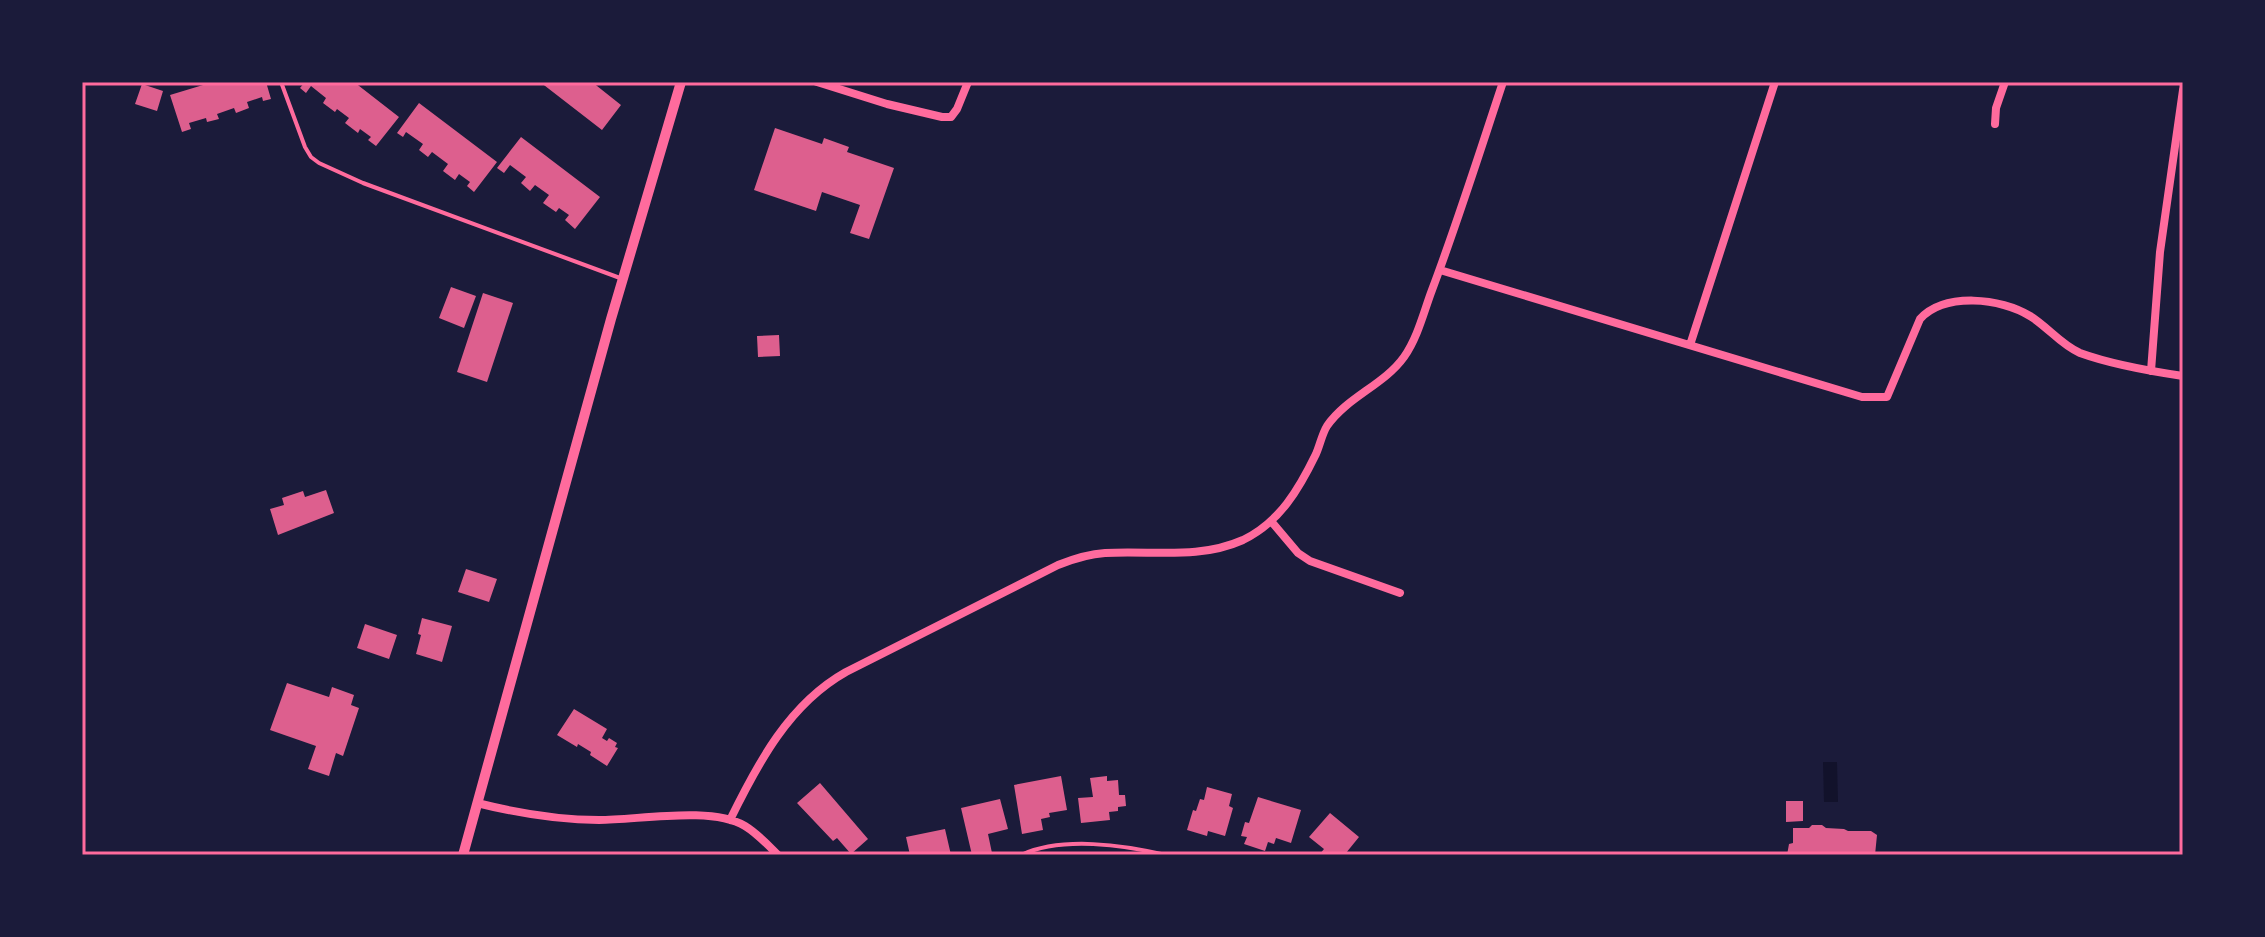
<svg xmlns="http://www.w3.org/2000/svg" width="2265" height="937" font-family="Roboto,sans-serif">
  <rect width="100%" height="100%" fill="#1b1b3a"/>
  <path fill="#12122b" d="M1823,762H1837L1838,802H1824Z"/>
  <path fill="#dd5f8e" d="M213,82H266L271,99L263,101L262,97L247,102L249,108L236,113L234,108L217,114L219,119L207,122L206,118L189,123L191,129L182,132L170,95Z
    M305,82H354L399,117L376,146L368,140L371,137L360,129L358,133L345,123L349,118L337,109L335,112L323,103L326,98L311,86L306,93L300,88Z
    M540,82H592L621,105L602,130Z
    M142,84L163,91L157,111L135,104Z
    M419,103L497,162L474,192L467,186L470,182L459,174L455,180L443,171L448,164L432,152L428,157L419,150L423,144L406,132L403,137L397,133Z
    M775,128L822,144L824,138L849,147L847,152L894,168L869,239L850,233L860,205L822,192L816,211L754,190Z
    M521,137L600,197L575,229L565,220L569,215L559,208L556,212L543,203L549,195L535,185L530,191L521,183L526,177L510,165L504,173L497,168Z
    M451,287L476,296L464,328L439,318Z
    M483,293L513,303L487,382L457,372Z
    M779,335L780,356L758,357L757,336Z
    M326,490L334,513L278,535L270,509L284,505L282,498L303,491L305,497Z
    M466,569L497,579L489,602L458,592Z
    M422,618L452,626L442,662L416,654L421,635L418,634Z
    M365,624L397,635L389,659L357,648Z
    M287,683L329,697L332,687L354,695L351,705L359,708L343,756L336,753L329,776L308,769L316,746L270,730Z
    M574,709L607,729L602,738L607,741L609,738L617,743L615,747L618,748L607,766L590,755L591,752L578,744L577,747L557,735Z
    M1061,776L1067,810L1049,813L1050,817L1041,819L1043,830L1022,834L1014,785Z
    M1107,776V781L1118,780L1119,795H1125L1126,806L1118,807V811L1109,812L1110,820L1081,823L1078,798L1093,797L1090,778Z
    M820,783L868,839L851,854L837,838L833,841L797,803Z
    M1207,787L1232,794L1229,806L1233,808L1225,836L1208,831L1207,836L1187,830L1193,810L1196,811L1200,799L1204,800Z
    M1258,797L1301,810L1291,843L1276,838L1274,844L1268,842L1265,851L1244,844L1247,837L1241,836L1245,822L1249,823Z
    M1000,799L1008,829L988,834L992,853L972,855L961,808Z
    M1786,801H1803V821L1786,822Z
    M1330,813L1359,837L1346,853L1348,855H1319L1324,849L1309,837Z
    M1812,825H1822L1826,828L1844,829L1848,831H1871L1877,835L1875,855H1787L1789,844L1793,843V828H1809Z
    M945,829L951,855H910L906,837Z"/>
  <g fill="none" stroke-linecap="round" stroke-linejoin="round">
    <path stroke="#ff6b9d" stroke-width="4" d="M281,82L305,147L311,157L319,163L363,183L620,278
      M146,83L147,82
      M1021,855C1062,836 1124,845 1166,855"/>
    <path stroke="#ff6b9d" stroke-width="8" d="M817,82L887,104L942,117H951L957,109L968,82
      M1995,124L1996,108L2005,82
      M1440,270L1862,397H1887L1920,319C1945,292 2001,298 2030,316C2048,327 2061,345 2080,353C2113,365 2149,371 2183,376
      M1690,345L1775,82
      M2151,371L2160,252L2183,90
      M1271,521L1298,553L1310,561L1400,593
      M477,803C517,813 558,820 599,820C639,820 711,806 745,826C758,834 768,845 778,855
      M730,820C758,763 789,704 846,672L1058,565C1073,559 1088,554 1105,553C1152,550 1198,560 1243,540C1280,522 1299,489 1316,454C1320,445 1322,434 1327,426C1347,397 1384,385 1404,357C1418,337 1424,311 1432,290C1458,221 1480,151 1503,82"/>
    <path stroke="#ff6b9d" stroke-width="10" d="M463,855L611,319L681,82"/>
  </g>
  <rect width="2265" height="937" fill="none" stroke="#1b1b3a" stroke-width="168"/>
  <rect x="84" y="84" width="2097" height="769" fill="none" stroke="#ff6b9d" stroke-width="3"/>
</svg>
